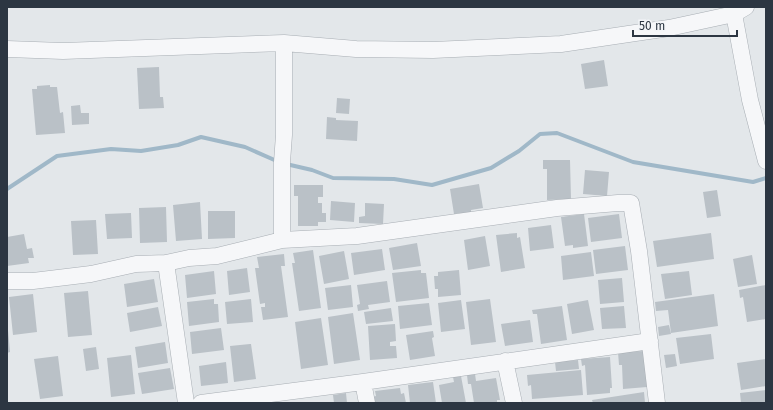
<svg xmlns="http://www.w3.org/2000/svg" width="773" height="410" font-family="'Fira Sans',sans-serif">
  <rect width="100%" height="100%" fill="#e3e7ea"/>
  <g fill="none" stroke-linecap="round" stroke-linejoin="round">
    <path stroke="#a0b8c8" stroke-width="4" d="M286,164L312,170L333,178L394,179L432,185L491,168L519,151L540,134L557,133L633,162L753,182L766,178
      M7,189L57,156L111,149L141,151L178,145L201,137L245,147L279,162"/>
  </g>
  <path fill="#bac1c7" d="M604,60L608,86L585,89L581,64Z
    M159,67L160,97H163L164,108L139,109L137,68Z
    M50,85V87H57L60,113L63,112L65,133L36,135L32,89H37V86Z
    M337,98L350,99L349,114L336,113Z
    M80,105L81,113H89V124L72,125L71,106Z
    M327,117L336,118V120L358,121L357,141L326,139Z
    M543,160H570L571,199L547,200V169H543Z
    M585,170L609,172L607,196L583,194Z
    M479,184L483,208L471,210V213L461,215V213L454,214L450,189Z
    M294,185H323V197H318V203H322V213H326V222H318V226H298V196H294Z
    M717,190L721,216L707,218L703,192Z
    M331,201L355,203L354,222L330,220Z
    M200,202L202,239L176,241L173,205Z
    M365,203L384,204L383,224L359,223V217L365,216Z
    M166,207L167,242L140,243L139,208Z
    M208,211H235V238L208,239Z
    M131,213L132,238L107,239L105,214Z
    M584,214L588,246L573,248V245L565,246L561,217Z
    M619,214L622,238L591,242L588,218Z
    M96,220L98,254L73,255L71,221Z
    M551,225L554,248L530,251L528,228Z
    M517,233V238L520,237L525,268L501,272L496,235Z
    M711,233L714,259L657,267L653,241Z
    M24,234L27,249L32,248L34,258H28L29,263L7,266V237Z
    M485,236L490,266L468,270L464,240Z
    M417,243L421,266L393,270L389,248Z
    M625,246L628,270L596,274L593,250Z
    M382,249L385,270L354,275L351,253Z
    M313,250L321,308L299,311L292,263H295L293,253Z
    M344,251L349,279L324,284L319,256Z
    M591,252L594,276L563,280L561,256Z
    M284,254L285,266H281L288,317L263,320L261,307H265V303L260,304L255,268H259L257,257Z
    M752,255L757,284L738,287L733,259Z
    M247,268L250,292L229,295L227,271Z
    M421,270V273H426L429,298L396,302L392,273Z
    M459,270L461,295L438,297V289H435L434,276H438V272Z
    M214,271L216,294L187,298L185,275Z
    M689,271L692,295L665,299L661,274Z
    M622,278L624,302L600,304L598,280Z
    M154,279L158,302L127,307L124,284Z
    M387,281L390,302L368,305L369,309L358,311L357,305L360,304L357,285Z
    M351,285L353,307L328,310L325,288Z
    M766,285V319L747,322L743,297L740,298L739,290Z
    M88,291L92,335L68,337L64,293Z
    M33,294L37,332L13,335L9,297Z
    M714,294L718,326L671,333L668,310L656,311L655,302Z
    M214,299V304H218L219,322L189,326L187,302Z
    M251,299L253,322L227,324L225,302Z
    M490,299L496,342L471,345L466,302Z
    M461,300L465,329L441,332L438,303Z
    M588,300L594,330L572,334L567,304Z
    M429,303L432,325L400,329L398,306Z
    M562,306L567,340L541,344L537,314H533L532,310Z
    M624,306L626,328L602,329L600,308Z
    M158,307L162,326L130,332L127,313Z
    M391,308L393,321L366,324L364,312Z
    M353,313L360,360L334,364L328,317Z
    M321,318L328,365L301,369L295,322Z
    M530,320L533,342L505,346L501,324Z
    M395,324L396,341L390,342V346H396L397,358L370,360L368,326Z
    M669,325L671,334L659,336L658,327Z
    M221,328L224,350L192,354L190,332Z
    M7,330H8L10,352L7,353Z
    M433,331L434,337L432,338L435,356L410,360L406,335Z
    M711,334L714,359L680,364L676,338Z
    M165,342L168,363L138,368L135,347Z
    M250,344H251L256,379L234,382L230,346Z
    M96,347L99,369L86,371L83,349Z
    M645,351L647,387L623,389L622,365H619L618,352Z
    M675,354L677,366L666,368L664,355Z
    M131,355L135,394L111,397L107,358Z
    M58,356L63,396L40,399L34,359Z
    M610,357L612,388H610V393L587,395L585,365L582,366L581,359Z
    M766,359V386L741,390L737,363Z
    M578,360L579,369L556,371L555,362Z
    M226,362L228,383L201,386L199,366Z
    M170,368L174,389L142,394L138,373Z
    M581,370L583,395L532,399L531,385L528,386L527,375Z
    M475,374L476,381L496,378L500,400H497V403H474L471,384H468L467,375Z
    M461,376L466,403H442L439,385L454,382L453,377Z
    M433,382L436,403H410L408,385Z
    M400,388L401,394L404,393L406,403H374L373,397L376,396L375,391Z
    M766,390V403H741L740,393Z
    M644,392L645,403H593L592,400Z
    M346,393L347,403H334L333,395Z"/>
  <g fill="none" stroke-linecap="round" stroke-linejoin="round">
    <defs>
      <path id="street" d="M734,14L750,100L766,161
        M7,49L63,51L284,43L356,49L433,50L561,44L669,28L734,14L746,7
        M282,240V162L284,135V43
        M166,263L186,403
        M7,281H33L91,274L136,264L166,263L189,258L217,256L282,240L357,236L557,208L618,203H631L639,251L657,403
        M505,361L514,403
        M363,382L367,403
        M201,403L363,382L650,341"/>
    </defs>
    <use href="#street" stroke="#a8aeb4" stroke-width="17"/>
    <use href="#street" stroke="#f6f7f9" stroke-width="16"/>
  </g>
  <rect width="773" height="410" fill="none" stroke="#2c3642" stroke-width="16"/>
  <path d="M633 30v6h104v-6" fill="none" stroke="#2c3642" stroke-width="2"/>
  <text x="639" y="30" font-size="12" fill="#2c3642" stroke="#f3f5f8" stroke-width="3" paint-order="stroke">50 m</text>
</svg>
